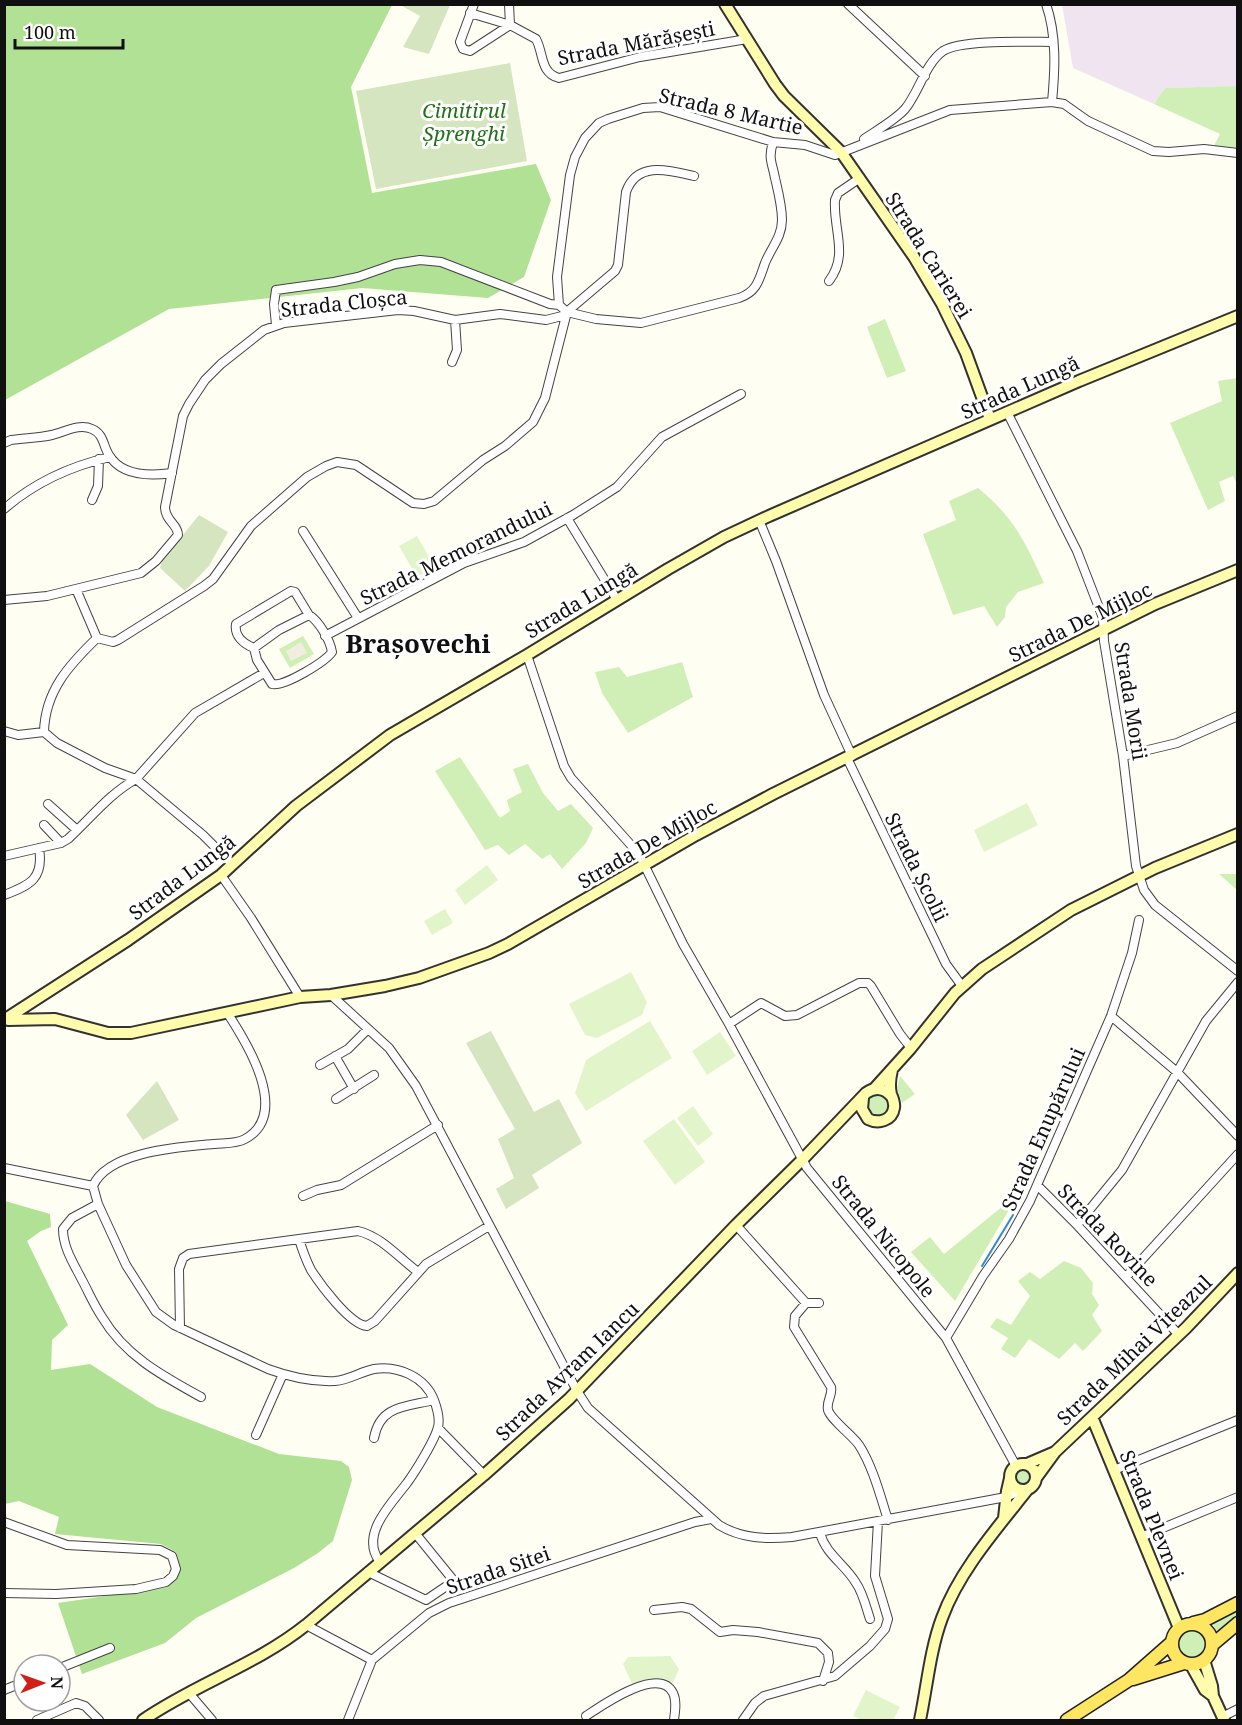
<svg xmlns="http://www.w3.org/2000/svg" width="1242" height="1725" font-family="'Noto Serif',serif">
  <rect width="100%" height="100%" fill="#fffef2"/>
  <path fill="#efe4ef" d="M1062,5H1237V86L1165,88L1154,104L1073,68Z"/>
  <path fill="#cfefb7" d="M1237,86V148L1214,146L1220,134L1154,104L1165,88Z
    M885,319L906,371L887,378L867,327Z
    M1237,378V484L1233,476L1219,482L1225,501L1208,510L1170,423L1222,401L1218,381Z
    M978,488C1013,516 1026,543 1044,583L1018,592L1006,607L1005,617L997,627L984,606L953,615L923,534L956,520L949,501Z
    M303,636L314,654L290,668L279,649Z
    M682,662L693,697L628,733L602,693L595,672L619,667L627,677Z
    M460,757L500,818L510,811L507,800L522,792L513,769L528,764L543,793L558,811L571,804L593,828L586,843L562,869L550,854L542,859L525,844L509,855L498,845L485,850L435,771Z
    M1219,874H1237V890Z
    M900,1076L915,1094L902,1103L897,1088Z
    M868 1105a10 10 0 1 1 20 0a10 10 0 1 1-20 0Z
    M1019,1193L955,1301L911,1252L930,1237L944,1254Z
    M1064,1261L1081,1268L1093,1283L1092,1294L1099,1305L1092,1315L1102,1331L1083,1351L1075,1343L1059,1359L1029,1339L1015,1358L1001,1349L1008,1338L990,1327L997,1318L1011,1325L1030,1296L1018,1281L1030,1272L1040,1279Z
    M1013 1477a10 10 0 1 1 20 0a10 10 0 1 1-20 0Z
    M1237,1611V1618L1217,1632L1212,1622Z
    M1176 1644a16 16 0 1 1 32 0a16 16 0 1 1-32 0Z"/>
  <path fill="#b0e194" d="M5,5H392L351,87L372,193L536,164L551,200L524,277L488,298L362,288L169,309L5,400Z
    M5,1201L50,1214L51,1227L41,1231L27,1241L68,1325L52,1340L51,1370L90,1364L157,1407L279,1454L341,1461L349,1467L352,1480L333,1541L318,1553L294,1568L196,1618L165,1643L82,1674L58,1603L166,1587L180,1570L176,1552L161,1544L55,1534L59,1517L19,1501L5,1504Z"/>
  <path fill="#d5e5bf" d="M403,4L450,5L429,54L403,47L420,16L402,6Z
    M510,63L527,161L376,189L356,91Z
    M199,515L228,532L209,566L185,591L160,568L162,561Z
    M491,1031L534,1112L559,1099L582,1143L532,1175L539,1188L506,1209L496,1189L514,1178L498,1139L515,1129L466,1043Z
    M157,1081L179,1120L143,1140L126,1115Z"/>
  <path fill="#e2f5ca" d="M417,536L435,567L417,577L399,546Z
    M1027,803L1038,825L984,852L974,830Z
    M487,865L498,880L465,905L455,890Z
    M445,909L453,923L432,935L424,921Z
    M631,972L647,1002L642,1015L597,1038L585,1035L569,1004Z
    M650,1021L672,1058L586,1111L575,1093L586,1060Z
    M720,1032L736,1056L707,1075L692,1051Z
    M693,1106L713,1134L698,1146L677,1118Z
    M674,1119L705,1162L675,1185L643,1141Z
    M670,1656L679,1669L673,1683L633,1686L623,1664L628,1657Z
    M866,1690L900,1707L893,1720H862L853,1716Z"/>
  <path fill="#f2eedf" d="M301,642L307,653L291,661L286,651Z"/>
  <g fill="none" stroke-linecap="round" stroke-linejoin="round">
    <path stroke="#3088db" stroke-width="2" d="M982,1266L1013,1215"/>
    <defs>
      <path id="street" d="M474,4L460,42L463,49L470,51L510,25
        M509,4L510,25L536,39C544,54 540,73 559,78L640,57L747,39
        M848,4L925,76
        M1046,4C1057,36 1055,70 1052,102
        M470,13L510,25
        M864,139C877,130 894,121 905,109C919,92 925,64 943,51C961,39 1030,42 1053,42
        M773,142C768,159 772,162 775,178C778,191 782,206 782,220C782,237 771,248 765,263C759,280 757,292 739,298L641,323L596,319L567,312L559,305L557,277L570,175L575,157L585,138L599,123L608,119L643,108L660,107L773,142L805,145L835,155L950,110L1052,102L1064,104L1088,121L1153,151L1169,152L1204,149L1238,153
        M829,281C849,255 833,230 835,200L838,193L860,178
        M276,325L274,304L276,290L334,282L358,277L395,264L420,260L441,262L550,304L559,305
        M452,362L457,350L455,320
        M1007,412L1077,551L1103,618L1104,641L1123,756L1136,866L1144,890L1155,905L1238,971
        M4,443L11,440C24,438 38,438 52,435C65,432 79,423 92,429C104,434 103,446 109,455C122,477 151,476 172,473
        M92,500L98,486L99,459
        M4,509C34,483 71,466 110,457
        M567,518L617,600
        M759,520L776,561L824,695L852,756
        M303,531L358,618
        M76,589L97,638L113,642L118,640L204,586L213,579L251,526L307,477L326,466L337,462L356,465L413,503L424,504L434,501L483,460L505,446L533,422L545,398L567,312
        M4,600L47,596L141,573L156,561L178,535C178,524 165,521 165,507L183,416L189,404L205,380L221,364L264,330L284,323L398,310L414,311L455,320L500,314L546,320L562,316L615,271L618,265L626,192C637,161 668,170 694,176
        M309,615C319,621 330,640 332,652C325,662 284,687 272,684L257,660L254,648L279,630Z
        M325,636L464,563L524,542L573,515L617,487L662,437L741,394
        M254,648C244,644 234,636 236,624L291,591L295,592L309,615
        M527,655L564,766L571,778L639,854L683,944L729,1024L807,1168L946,1338L1016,1466
        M4,731L18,735L44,732
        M44,732L57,743L105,768L136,779L203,835L233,865
        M44,732C45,691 69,665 97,638
        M1123,756L1177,743L1238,716
        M847,758L946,964L962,986
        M48,804L77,830
        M44,825L61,843
        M4,856L61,843L68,839C90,819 109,794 136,779L195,713L264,673
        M221,875L251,918L300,997
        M4,895C31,885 44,878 39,848
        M331,995L389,1048L416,1086L577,1391L588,1408L719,1525C742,1539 766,1539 792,1537L1006,1497L1022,1490
        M1111,1016L1177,1072L1238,1136
        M729,1024L761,1003L785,1016L797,1015L859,983H868L871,986L900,1034L911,1048
        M335,1056L354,1089
        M320,1065L348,1049L368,1029
        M336,1099L374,1075
        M4,1168L93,1186
        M1037,1185L1077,1225L1179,1335
        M93,1186L98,1204L126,1265L156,1312L174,1325L268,1369C287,1376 313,1382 335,1381C349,1380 360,1372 374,1369C398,1365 425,1377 434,1400C437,1408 440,1419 438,1427C435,1440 415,1472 407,1483C391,1504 359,1535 380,1562
        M93,1186C108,1151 181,1147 214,1144C224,1143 236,1144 245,1139C291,1114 247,1043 228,1014
        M303,1196L317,1190L341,1185L438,1125
        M98,1204L72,1218L63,1229C63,1248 74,1264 82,1280C89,1293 94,1305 102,1317C125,1356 163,1376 201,1397
        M736,1225L806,1303H819
        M1077,1225L1122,1170L1206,1021L1238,982
        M299,1239C302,1249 306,1260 311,1270C320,1284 350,1325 367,1326L375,1321L426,1264L489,1226
        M1126,1277L1238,1154
        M806,1303L795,1316L794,1327L831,1387C833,1395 826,1401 828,1410C831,1420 852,1435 859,1445C873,1467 880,1495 888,1520
        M180,1328L179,1269L183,1258L189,1254L358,1231C382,1237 398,1257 418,1272
        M946,1338L983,1276L1009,1239L1030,1201L1111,1016L1132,953L1139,920
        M438,1428L484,1475
        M256,1435L283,1374
        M374,1438C380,1405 406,1407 434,1400
        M1114,1470L1238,1420
        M4,1522L67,1545L160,1550L172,1556L176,1569L173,1576L166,1582L136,1589L56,1594L4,1593
        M820,1533C826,1555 845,1564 856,1583C863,1593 866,1607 870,1619
        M1141,1537L1238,1497
        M368,1572L426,1600L454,1581L415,1533
        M654,1610L682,1607L691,1609L720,1632L733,1630L758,1632L818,1643L828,1653L829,1662L823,1681
        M306,1625L372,1660
        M60,1668L110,1648
        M4,1690L24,1682
        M189,1693L212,1720
        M586,1716C601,1706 659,1665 673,1693C677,1701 675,1712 674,1720
        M1222,1717L1238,1709
        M37,1720L76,1703L85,1706L99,1720
        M348,1720L372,1660L429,1613L449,1603L695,1522L711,1519
        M743,1720L755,1703L764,1696L835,1676L870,1646L885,1629L888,1619L875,1576L878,1521"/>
      <path id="secondary" d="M725,4L775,84L784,96L841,152L914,257L942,304L966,353L990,419
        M4,1020L128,940L221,875L296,806L390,735L527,655L668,569L724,537L769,516L1079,381L1238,316
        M8,1020L55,1019L108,1033H131L300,997L331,995L385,986L419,978L489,953L508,944L696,835L773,794L1155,604L1238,570
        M874,1089L911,1048L955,993L982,969L1071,910L1155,868L1238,834
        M863,1098L862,1109L868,1119C878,1124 892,1121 894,1108C895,1103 893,1099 891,1094C889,1086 890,1078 892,1070
        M1092,1417L1179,1628
        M1010 1477a13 13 0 1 1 26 0a13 13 0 1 1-26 0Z
        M1023,1464H1027L1055,1452
        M1036,1478L1055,1452L1186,1328L1238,1273
        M1004,1518L1007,1491L1010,1478
        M1204,1660L1212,1686L1213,1696L1224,1720
        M1191,1665L1205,1690L1213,1696
        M143,1720C195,1684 256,1665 306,1625L484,1475L569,1399L736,1225L802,1160L866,1093C876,1086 885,1088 892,1097
        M920,1720C927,1687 930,1650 942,1618C959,1571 998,1527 1028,1489"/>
      <path id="primary" d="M1193,1623L1205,1620L1238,1603
        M1172 1644a20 20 0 1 1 40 0a20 20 0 1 1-40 0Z
        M1212,1645L1238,1623
        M1133,1679L1184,1663
        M1067,1720L1129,1680L1171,1643"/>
    </defs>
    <use href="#street" stroke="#434343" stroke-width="10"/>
    <use href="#secondary" stroke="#323232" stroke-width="14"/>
    <use href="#primary" stroke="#212121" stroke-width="15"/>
    <use href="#street" stroke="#fff" stroke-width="8"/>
    <use href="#secondary" stroke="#fffdad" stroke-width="10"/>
    <use href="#primary" stroke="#ffe662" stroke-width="12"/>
  </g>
  <g text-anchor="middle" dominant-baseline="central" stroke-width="6" stroke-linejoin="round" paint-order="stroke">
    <g font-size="20" fill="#101010" stroke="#fff">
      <text transform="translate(636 43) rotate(-11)">Strada Mărășești</text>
      <text transform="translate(731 111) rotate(13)">Strada 8 Martie</text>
      <text transform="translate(929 255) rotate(58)">Strada Carierei</text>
      <text transform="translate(344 303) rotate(-6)">Strada Cloșca</text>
      <text transform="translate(1020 387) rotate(-24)">Strada Lungă</text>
      <text transform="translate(456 553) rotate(-26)">Strada Memorandului</text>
      <text transform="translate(581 600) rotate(-31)">Strada Lungă</text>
      <text transform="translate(1080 622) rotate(-26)">Strada De Mijloc</text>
      <text transform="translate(1131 701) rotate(81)">Strada Morii</text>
      <text transform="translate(647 844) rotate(-30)">Strada De Mijloc</text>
      <text transform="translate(917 867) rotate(64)">Strada Școlii</text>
      <text transform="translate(182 877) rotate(-37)">Strada Lungă</text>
      <text transform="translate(1043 1129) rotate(-66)">Strada Enupărului</text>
      <text transform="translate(1108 1235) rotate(46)">Strada Rovine</text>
      <text transform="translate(884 1236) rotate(51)">Strada Nicopole</text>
      <text transform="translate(1134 1350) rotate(-44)">Strada Mihai Viteazul</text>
      <text transform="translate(567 1371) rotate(-44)">Strada Avram Iancu</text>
      <text transform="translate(1152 1515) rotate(68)">Strada Plevnei</text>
      <text transform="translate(498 1570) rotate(-19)">Strada Sitei</text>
    </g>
    <g font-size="20" font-style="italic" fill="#227018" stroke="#fff">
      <text x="464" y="110">Cimitirul<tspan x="464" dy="23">Șprenghi</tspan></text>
    </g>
    <g font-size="26" font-weight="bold" fill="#101010" stroke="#fff">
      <text x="418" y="643">Brașovechi</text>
    </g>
  </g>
  <rect width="1242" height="1725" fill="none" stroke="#101010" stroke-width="12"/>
  <g transform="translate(42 1683) rotate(89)"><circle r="28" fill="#ffffff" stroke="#9f9f9f" stroke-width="1.5"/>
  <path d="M0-4.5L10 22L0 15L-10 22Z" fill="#d01f18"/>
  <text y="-9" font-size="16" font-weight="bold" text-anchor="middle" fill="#101010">N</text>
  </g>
  <path d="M15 39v9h108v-9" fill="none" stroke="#101010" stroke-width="3"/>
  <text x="24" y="39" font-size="18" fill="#101010" stroke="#ffffff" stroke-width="4.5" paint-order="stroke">100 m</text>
</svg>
